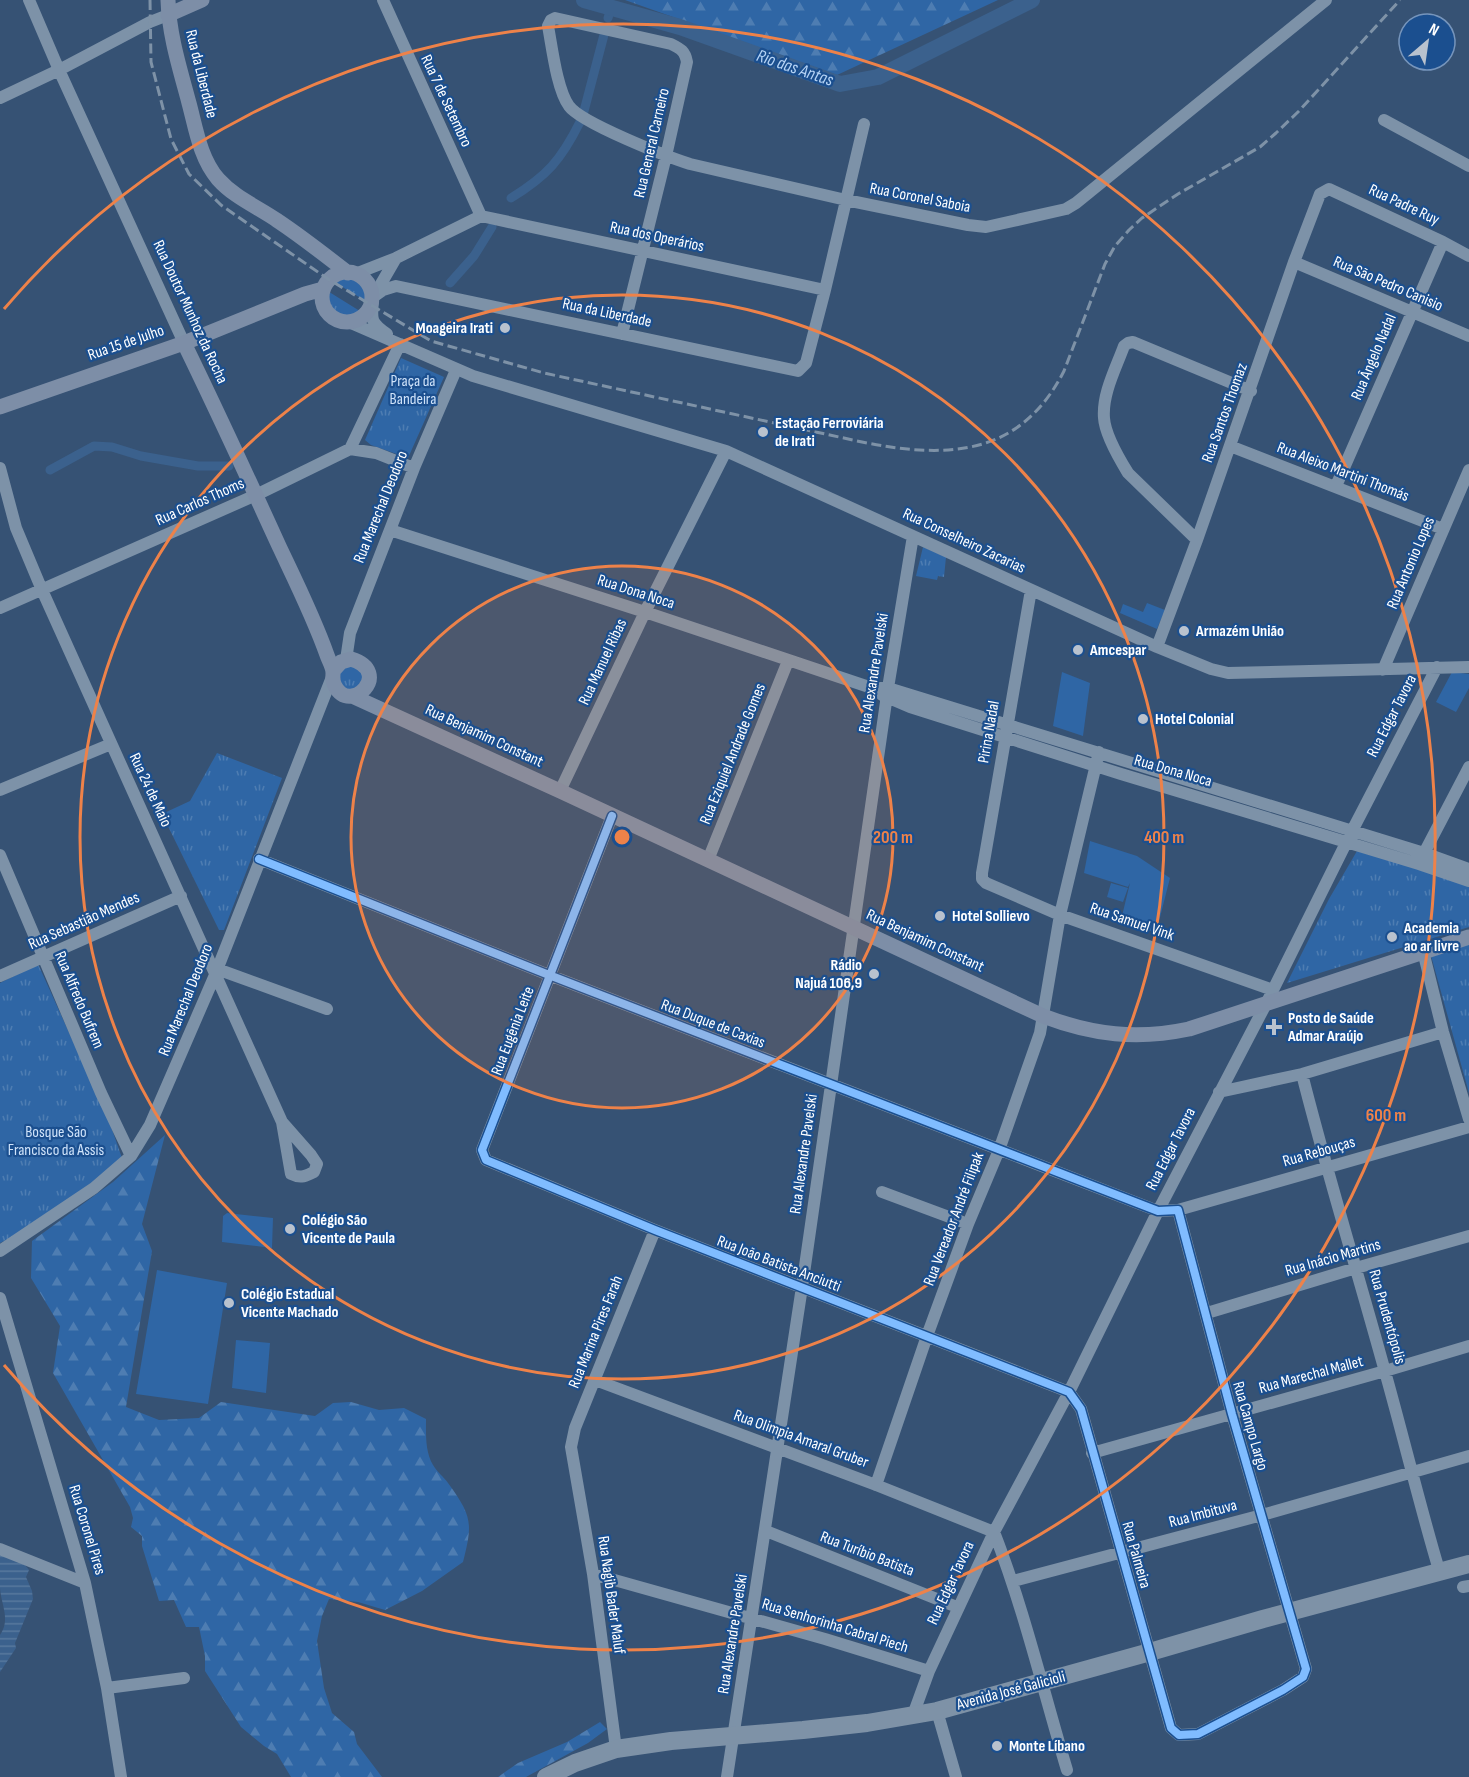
<svg xmlns="http://www.w3.org/2000/svg" width="1469" height="1777" font-family="'Sofia Sans Condensed',sans-serif">
  <defs>
    <pattern id="forest-firs" width="22" height="20" patternUnits="userSpaceOnUse" patternTransform="scale(1.5)"><rect width="22" height="20" fill="#2f66a5"/><path d="M5 1l3.5 6h-7zM16 11l3.5 6h-7z" fill="#4e7db2"/></pattern>
    <pattern id="park-tufts" width="24" height="20" patternUnits="userSpaceOnUse" patternTransform="scale(1.5)"><rect width="24" height="20" fill="#2f66a5"/><path d="M3 7l-1-3M5 7V3M7 7l1-3M15 17l-1-3M17 17v-4M19 17l1-3" fill="none" stroke="#4e7db2"/></pattern>
    <pattern id="water-rules" width="6" height="5" patternUnits="userSpaceOnUse" patternTransform="scale(1.5)"><rect width="6" height="5" fill="#3b618d"/><path d="M0 2.5h6" fill="none" stroke="#58799e"/></pattern>
  </defs>
  <rect width="100%" height="100%" fill="#365274"/>
  <path fill="#2f66a5" d="M1147,603L1165,610L1157,629L1120,613L1123,604L1143,612Z
    M1062,672L1090,683L1083,736L1053,726Z
    M1452,672L1469,674V688L1456,712L1436,702Z
    M1090,841L1137,856L1170,878L1156,933L1121,920L1130,883L1128,887L1084,873Z
    M1111,883L1128,888L1123,902L1107,897Z
    M227,1213L273,1218L272,1248L222,1242L223,1216Z
    M157,1270L227,1283L208,1404L136,1394Z
    M236,1340L270,1343L266,1393L232,1388Z"/>
  <path fill="url(#forest-firs)" d="M625,0H998L837,75Z
    M165,1135L142,1224L152,1251L126,1407L159,1420L199,1418L221,1402L315,1416L333,1403L351,1402L379,1410L404,1408L426,1419C426,1434 425,1452 433,1465C437,1472 444,1477 448,1483C472,1516 473,1523 463,1562L422,1591L385,1610L358,1602L329,1599L322,1616L317,1641L324,1688L332,1713L354,1732L357,1744L382,1777H291L277,1754L264,1746L241,1727L205,1671V1656L199,1627H186L174,1600L159,1601L142,1546V1536L131,1527L133,1518L130,1507L53,1373L60,1326L31,1278L32,1241L113,1182Z
    M600,1722L607,1729L588,1743L526,1777H498L518,1763L567,1742Z"/>
  <path fill="url(#park-tufts)" d="M343,278C359,279 369,285 369,303L334,282Z
    M326,290L363,313L351,319C334,318 324,308 326,290Z
    M401,358L444,377L408,458L371,445L365,440Z
    M923,547L946,557L944,577L938,576L937,580L916,576Z
    M351,664L362,671L363,684L352,692L340,687L339,672Z
    M217,753L282,778L224,930H219L162,814L190,801Z
    M1357,851L1469,884V927L1287,983L1329,899Z
    M1469,943V1093L1430,952Z
    M38,964L109,1121L122,1158C83,1194 48,1220 0,1243V983Z"/>
  <path fill="url(#water-rules)" d="M0,1554L25,1565L29,1570L26,1577L32,1591L33,1599L15,1643L16,1648L0,1672V1635C11,1620 1,1604 0,1588C0,1577 0,1566 0,1554Z"/>
  <g fill="none" stroke-linecap="round" stroke-linejoin="round">
    <path stroke="#3b618d" stroke-width="9" d="M608,18L611,8
      M584,111L605,31
      M511,198C547,176 561,160 580,122
      M450,283L474,256L492,227
      M50,470L94,446L112,447L141,456L198,466H229"/>
    <path stroke="#3b618d" stroke-width="16" d="M584,0L680,27L840,84L878,77L1032,0"/>
    <path stroke="#7d92a8" stroke-width="12" d="M29,0L59,70L184,343
      M383,0L481,216
      M0,98L59,70L150,22L168,15
      M1384,120L1469,166
      M481,216L825,290
      M1294,262L1469,336
      M355,274L396,258L481,216
      M374,296L396,258
      M373,297L383,290L396,286L798,371L806,363L825,290L864,124
      M373,301C371,320 371,323 387,334
      M351,323L473,376L726,451L1157,647L1211,669L1228,673L1469,667
      M622,334L666,156L687,62C685,51 681,49 671,44L555,18L551,20L548,26C552,47 557,90 569,106C581,123 668,157 690,164L846,200L968,225L986,227L1066,209L1076,203L1326,0
      M1230,446L1443,529
      M350,449L400,344
      M0,468L16,528L42,590L282,1122L291,1174C301,1179 305,1176 314,1172L317,1164L311,1155L282,1122
      M1336,486L1443,242
      M390,530L645,612L872,688H888L1424,853L1469,869
      M1197,540L1128,473C1120,460 1105,434 1104,418C1102,394 1116,368 1124,346L1128,343L1133,342L1251,391
      M1031,590L982,873V879L986,883L1060,915L1273,990
      M0,608L256,495L350,449L376,453L414,468
      M1157,647L1197,540L1294,262L1320,194L1329,189L1443,242L1469,256
      M346,660L350,633L414,468L456,370
      M1383,670L1469,470
      M882,695L910,707L1121,774L1419,864L1469,881
      M0,790L111,744
      M560,791L645,612L726,451
      M0,855L101,1093L131,1156
      M259,859L549,975L1158,1211L1178,1210L1232,1414L1306,1669L1303,1677L1283,1690L1198,1734L1179,1735L1171,1728L1081,1409L1069,1392L655,1230L486,1160L482,1150L612,816
      M1421,859L1469,767
      M708,860L788,661
      M1423,951L1443,1032L1469,1119
      M217,969L327,1009
      M0,976L181,896
      M1302,1074C1327,1173 1357,1270 1384,1368C1403,1435 1419,1503 1439,1570
      M1219,1092L1302,1074L1443,1032
      M882,1192L968,1224
      M1178,1210L1469,1127
      M0,1251L94,1188L131,1156L150,1125L215,975L332,677
      M0,1298L85,1583L107,1688L121,1777
      M1207,1313L1356,1268L1469,1236
      M595,1380L876,1485L994,1532C1024,1609 1043,1690 1067,1770
      M1092,1453L1385,1371L1469,1346
      M876,1485L927,1336L968,1224L999,1150L1040,1033L1060,915L1099,752
      M766,1531L957,1607
      M0,1549L85,1583
      M593,1574L825,1639L929,1671
      M1013,1581L1262,1515L1469,1456
      M1463,1587L1469,1586
      M107,1688L184,1678
      M937,1711L956,1777
      M913,1715L929,1671L994,1532L1069,1392L1158,1211L1267,1002L1352,831L1437,667
      M616,1749L593,1574L571,1447L575,1428L655,1230
      M727,1777L802,1287L888,688L913,536"/>
    <path stroke="#7d8ea7" stroke-width="15" d="M168,0C169,35 180,69 189,103C196,129 200,158 218,179C235,198 258,207 278,221C302,237 325,255 348,273
      M168,15L202,0
      M322 297a25 25 0 1 1 50 0a25 25 0 1 1-50 0Z
      M184,343C217,411 248,478 279,546C296,582 314,618 327,655C329,661 333,667 333,673C333,678 332,681 335,686C350,716 394,672 351,659L341,662L333,671
      M0,407L184,343L305,294L323,289
      M352,696L560,791L1043,1016C1093,1035 1137,1040 1189,1029L1469,937"/>
    <path stroke="#7e92a7" stroke-width="18" d="M546,1777L575,1763L616,1749L671,1741L803,1730L867,1723L937,1711L1150,1652L1263,1619L1469,1564"/>
    <path stroke="#7e92a7" stroke-width="3" stroke-dasharray="10 4.5" stroke-linecap="butt" d="M150,0L151,62L171,139L189,174L221,205L328,279L431,341L544,373L862,442C947,459 1020,457 1064,371L1105,264L1115,246L1129,230L1142,218L1178,194L1260,147L1276,133L1299,111L1400,0"/>
    <defs>
      <path id="cycleway" d="M259,859L549,975L1158,1211L1178,1210L1232,1414L1306,1669L1303,1677L1283,1690L1198,1734L1179,1735L1171,1728L1081,1409L1069,1392L655,1230L486,1160L482,1150L612,816"/>
    </defs>
    <use href="#cycleway" stroke="#1b4f8f" stroke-width="11"/>
    <use href="#cycleway" stroke="#80bcff" stroke-width="8"/>
  </g>
  <circle cx="622" cy="837" r="271" fill="#ee8249" fill-opacity=".12"/>
  <g fill="none" stroke="#ee8249" stroke-width="3">
    <circle cx="622" cy="837" r="271"/>
    <circle cx="622" cy="837" r="542"/>
    <path d="M4 309A813 813 0 1 1 4 1365"/>
  </g>
  <g fill="#b9c2ce" stroke="#1b4f8f" stroke-width="2">
    <circle cx="505" cy="328" r="6"/>
    <circle cx="763" cy="432" r="6"/>
    <circle cx="1184" cy="631" r="6"/>
    <circle cx="1078" cy="650" r="6"/>
    <circle cx="1143" cy="719" r="6"/>
    <circle cx="940" cy="916" r="6"/>
    <circle cx="1392" cy="937" r="6"/>
    <circle cx="874" cy="974" r="6"/>
    <path d="M1271 1018h6v6h6v6h-6v6h-6v-6h-6v-6h6z"/>
    <circle cx="290" cy="1229" r="6"/>
    <circle cx="229" cy="1303" r="6"/>
    <circle cx="997" cy="1746" r="6"/>
  </g>
  <g text-anchor="middle" dominant-baseline="central" stroke-width="4.5" stroke-linejoin="round" paint-order="stroke">
    <g font-size="16" fill="#fff" stroke="#1b4f8f">
      <text transform="translate(201 74) rotate(76)">Rua da Liberdade</text>
      <text transform="translate(446 101) rotate(65)">Rua 7 de Setembro</text>
      <text transform="translate(652 143) rotate(-77)">Rua General Carneiro</text>
      <text transform="translate(920 198) rotate(11)">Rua Coronel Saboia</text>
      <text transform="translate(1404 205) rotate(25)">Rua Padre Ruy</text>
      <text transform="translate(657 237) rotate(12)">Rua dos Operários</text>
      <text transform="translate(1388 284) rotate(23)">Rua São Pedro Canisio</text>
      <text transform="translate(190 312) rotate(65)">Rua Doutor Munhoz da Rocha</text>
      <text transform="translate(607 313) rotate(12)">Rua da Liberdade</text>
      <text transform="translate(126 343) rotate(-19)">Rua 15 de Julho</text>
      <text transform="translate(1374 357) rotate(-67)">Rua Ângelo Nadal</text>
      <text transform="translate(1225 413) rotate(-70)">Rua Santos Thomaz</text>
      <text transform="translate(1343 472) rotate(21)">Rua Aleixo Martini Thomás</text>
      <text transform="translate(200 502) rotate(-24)">Rua Carlos Thoms</text>
      <text transform="translate(381 507) rotate(-68)">Rua Marechal Deodoro</text>
      <text transform="translate(964 541) rotate(25)">Rua Conselheiro Zacarias</text>
      <text transform="translate(1411 563) rotate(-67)">Rua Antonio Lopes</text>
      <text transform="translate(636 592) rotate(18)">Rua Dona Noca</text>
      <text transform="translate(603 662) rotate(-65)">Rua Manuel Ribas</text>
      <text transform="translate(874 673) rotate(-81)">Rua Alexandre Pavelski</text>
      <text transform="translate(1392 716) rotate(-63)">Rua Edgar Tavora</text>
      <text transform="translate(989 732) rotate(-80)">Pirina Nadal</text>
      <text transform="translate(484 736) rotate(25)">Rua Benjamim Constant</text>
      <text transform="translate(733 754) rotate(-68)">Rua Eziquiel Andrade Gomes</text>
      <text transform="translate(1173 771) rotate(16)">Rua Dona Noca</text>
      <text transform="translate(150 790) rotate(65)">Rua 24 de Maio</text>
      <text transform="translate(84 921) rotate(-24)">Rua Sebastião Mendes</text>
      <text transform="translate(1132 922) rotate(19)">Rua Samuel Vink</text>
      <text transform="translate(925 941) rotate(25)">Rua Benjamim Constant</text>
      <text transform="translate(79 1000) rotate(67)">Rua Alfredo Bufrem</text>
      <text transform="translate(186 1000) rotate(-68)">Rua Marechal Deodoro</text>
      <text transform="translate(713 1024) rotate(21)">Rua Duque de Caxias</text>
      <text transform="translate(513 1031) rotate(-69)">Rua Eugênia Leite</text>
      <text transform="translate(1171 1149) rotate(-63)">Rua Edgar Tavora</text>
      <text transform="translate(1319 1152) rotate(-16)">Rua Rebouças</text>
      <text transform="translate(804 1154) rotate(-82)">Rua Alexandre Pavelski</text>
      <text transform="translate(954 1219) rotate(-69)">Rua Vereador André Filipak</text>
      <text transform="translate(1333 1258) rotate(-16)">Rua Inácio Martins</text>
      <text transform="translate(779 1264) rotate(21)">Rua João Batista Anciutti</text>
      <text transform="translate(1387 1317) rotate(74)">Rua Prudentópolis</text>
      <text transform="translate(596 1332) rotate(-68)">Rua Marina Pires Farah</text>
      <text transform="translate(1311 1375) rotate(-15)">Rua Marechal Mallet</text>
      <text transform="translate(1250 1426) rotate(74)">Rua Campo Largo</text>
      <text transform="translate(801 1439) rotate(20)">Rua Olimpia Amaral Gruber</text>
      <text transform="translate(1203 1514) rotate(-15)">Rua Imbituva</text>
      <text transform="translate(87 1530) rotate(73)">Rua Coronel Pires</text>
      <text transform="translate(867 1554) rotate(21)">Rua Turíbio Batista</text>
      <text transform="translate(1136 1555) rotate(74)">Rua Palmeira</text>
      <text transform="translate(951 1583) rotate(-65)">Rua Edgar Tavora</text>
      <text transform="translate(611 1595) rotate(82)">Rua Nagib Bader Maluf</text>
      <text transform="translate(835 1626) rotate(17)">Rua Senhorinha Cabral Piech</text>
      <text transform="translate(733 1634) rotate(-81)">Rua Alexandre Pavelski</text>
      <text transform="translate(1011 1691) rotate(-15)">Avenida José Galicioli</text>
    </g>
    <g font-size="16" font-weight="bold" fill="#fff" stroke="#1b4f8f" text-anchor="start">
      <text x="493" y="328" text-anchor="end">Moageira Irati</text>
      <text x="775" y="423">Estação Ferroviária<tspan x="775" dy="18">de Irati</tspan></text>
      <text x="1196" y="631">Armazém União</text>
      <text x="1090" y="650">Amcespar</text>
      <text x="1155" y="719">Hotel Colonial</text>
      <text x="952" y="916">Hotel Sollievo</text>
      <text x="1404" y="928">Academia<tspan x="1404" dy="18">ao ar livre</tspan></text>
      <text x="862" y="965" text-anchor="end">Rádio<tspan x="862" dy="18">Najuá 106,9</tspan></text>
      <text x="1288" y="1018">Posto de Saúde<tspan x="1288" dy="18">Admar Araújo</tspan></text>
      <text x="302" y="1220">Colégio São<tspan x="302" dy="18">Vicente de Paula</tspan></text>
      <text x="241" y="1294">Colégio Estadual<tspan x="241" dy="18">Vicente Machado</tspan></text>
      <text x="1009" y="1746">Monte Líbano</text>
    </g>
    <g font-size="16" fill="#cfe3fa" stroke="#1b4f8f">
      <text x="413" y="381">Praça da<tspan x="413" dy="18">Bandeira</tspan></text>
      <text x="56" y="1132">Bosque São<tspan x="56" dy="18">Francisco da Assis</tspan></text>
    </g>
    <g font-size="18" font-style="italic" fill="#b5d3f5" stroke="#1b4f8f">
      <text transform="translate(795 68) rotate(19)">Rio das Antas</text>
    </g>
  </g>
  <circle cx="622" cy="837" r="9" fill="#ee8249" stroke="#1b4f8f" stroke-width="3"/>
  <g font-size="18" text-anchor="middle" font-weight="bold" fill="#ee8249" stroke="#1b4f8f" stroke-width="4.5" stroke-linejoin="round" paint-order="stroke">
    <text x="893" y="843">200 m</text>
    <text x="1164" y="843">400 m</text>
    <text x="1386" y="1121">600 m</text>
  </g>
  <g transform="translate(1427 42) rotate(29)"><circle r="28" fill="#1b4f8f" stroke="#7695bc" stroke-width="1.5"/>
  <path d="M0-4.5L10 22L0 15L-10 22Z" fill="#b9c2ce"/>
  <text y="-9" font-size="16" font-weight="bold" text-anchor="middle" fill="#ffffff">N</text>
  </g>
</svg>
